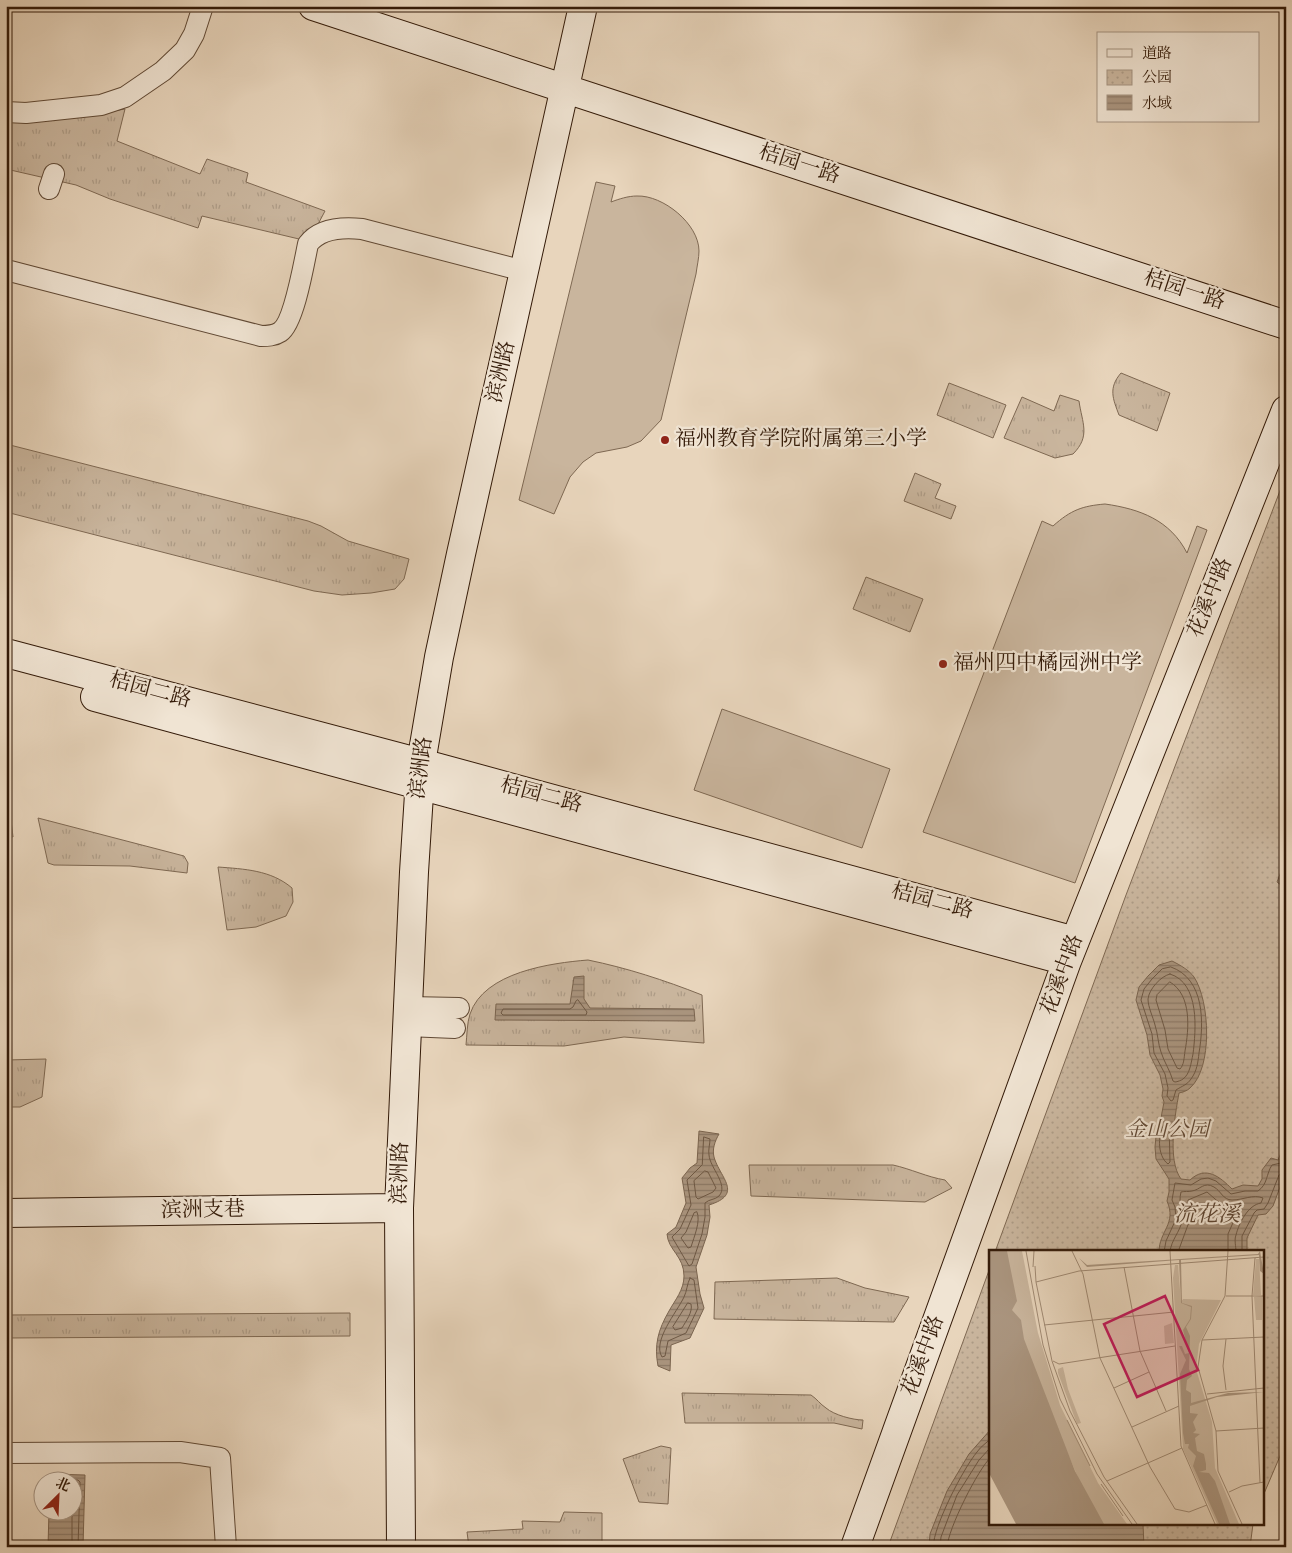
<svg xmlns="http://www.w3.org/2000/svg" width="1292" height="1553" font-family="'Sorts Mill Goudy','Noto Serif SC',serif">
  <defs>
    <pattern id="grass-tufts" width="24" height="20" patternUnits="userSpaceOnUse" patternTransform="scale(1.25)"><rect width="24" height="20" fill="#c9b59d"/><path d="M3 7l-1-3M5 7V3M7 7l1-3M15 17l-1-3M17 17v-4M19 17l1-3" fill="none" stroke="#ad9b86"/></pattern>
    <pattern id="park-dots" width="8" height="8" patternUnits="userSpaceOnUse" patternTransform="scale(1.25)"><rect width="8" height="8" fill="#c9b59d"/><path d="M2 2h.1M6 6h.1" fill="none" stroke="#ad9b86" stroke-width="1.8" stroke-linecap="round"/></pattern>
    <pattern id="water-rules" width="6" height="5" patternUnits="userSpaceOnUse" patternTransform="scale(1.25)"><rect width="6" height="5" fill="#aa957f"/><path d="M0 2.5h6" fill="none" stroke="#8b7966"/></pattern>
  </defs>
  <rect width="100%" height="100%" fill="#e8d5bc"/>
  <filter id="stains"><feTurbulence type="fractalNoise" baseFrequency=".004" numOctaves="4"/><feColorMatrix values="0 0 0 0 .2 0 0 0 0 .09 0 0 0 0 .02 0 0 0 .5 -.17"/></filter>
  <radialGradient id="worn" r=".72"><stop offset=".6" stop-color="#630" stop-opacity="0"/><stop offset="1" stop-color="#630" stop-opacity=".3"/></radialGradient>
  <path fill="url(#grass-tufts)" stroke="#7e6852" d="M125,109L117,141L200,174L207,159L248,173L246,182L325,211L316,228L310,231L299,239L202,216L198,228L110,199L76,185L6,169V119L89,115Z
    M1121,373L1170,393L1157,431L1119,415C1113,399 1108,388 1121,373Z
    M949,383L1006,405L993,438L937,415Z
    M1060,395L1079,401C1082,423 1091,436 1073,454L1055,458L1004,438L1022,397L1054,411Z
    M6,444L308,521L321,526L348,541L409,559L404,579L395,589L371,593L342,595L314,591L6,512Z
    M915,473L941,484L935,498L956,506L951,519L904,501Z
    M866,577L923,599L910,632L853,609Z
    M6,802L9,803L13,837L6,835Z
    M38,818L184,856L188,863L187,873L130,866L54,865L48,863Z
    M218,867C244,869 271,870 292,888L293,902L286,916L256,927L227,930Z
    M588,960C627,968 664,980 702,995L704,1043L624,1037L564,1046L466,1045C467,1035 467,1023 470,1014C484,972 551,963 588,960Z
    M46,1059L42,1097L20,1107H6V1060Z
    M749,1165H893C911,1169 927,1177 945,1180L952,1188L925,1202L751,1196Z
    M837,1278L865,1288L909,1297L894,1322L714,1319L715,1282Z
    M350,1313V1336L6,1338V1315Z
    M682,1393L811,1395C817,1399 820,1404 826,1408C834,1415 853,1420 863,1420L862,1429L834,1423H685Z
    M661,1446L671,1448L668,1504L639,1502L623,1459Z
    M564,1512L602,1513V1547H469L467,1532L523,1529L522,1521L560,1522Z"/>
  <path fill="url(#park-dots)" stroke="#7e6852" d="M1286,475V1442L1263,1496V1252H995L1126,895Z
    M991,1265V1524H1253L1250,1547H888Z"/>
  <path fill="#c9b59d" stroke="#7e6852" d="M596,182L615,186L611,202C619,199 628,196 637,196C663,195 699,224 699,251C699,258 697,266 696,274L661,420L641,441L627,447L596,453L583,462L570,477L554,514L519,500Z
    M1105,504C1140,509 1170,520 1187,553L1197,526L1207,530L1075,883L923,832L1042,521L1053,526C1071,510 1082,506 1105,504Z
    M722,709L890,769L862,848L694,790Z"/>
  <path fill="url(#water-rules)" stroke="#7a644f" d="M1286,867V897L1284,895L1285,888L1277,882L1282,869Z
    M1172,961C1180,965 1189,970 1194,977C1210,1001 1213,1068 1190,1088C1187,1091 1183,1092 1179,1093C1175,1115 1167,1160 1181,1179L1190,1180C1206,1165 1220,1177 1232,1189L1243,1185L1258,1186L1262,1179V1170L1271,1158L1278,1160L1286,1141V1171L1273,1206L1266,1214L1258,1215L1247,1238V1252H1159C1159,1231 1177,1224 1167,1201L1169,1192V1179L1156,1159L1155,1147L1157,1126L1161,1118L1164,1102L1162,1096L1163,1089L1160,1075L1150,1055L1147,1035L1136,1000L1139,987L1148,976L1159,965Z
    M584,976V999L590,1008L694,1009L695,1021L495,1020L496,1004H570L574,977Z
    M699,1131L719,1134C715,1141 712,1149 714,1157C720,1178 744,1194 709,1205L710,1217L707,1235L696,1267L700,1294L704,1308L690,1338L671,1345L670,1371L658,1366C654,1345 658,1330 669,1311C675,1300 684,1290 684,1276C684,1256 668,1250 667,1234L676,1227L686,1203L682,1178L690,1168L697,1163Z
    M991,1429V1524H1143L1144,1547H929L930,1534L947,1491L969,1454Z
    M50,1474L85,1475L83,1547H48L49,1511L72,1510V1480H49Z"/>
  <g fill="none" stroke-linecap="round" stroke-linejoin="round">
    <path stroke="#6e5844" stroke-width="1" d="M1171,967C1205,979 1204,1023 1199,1053C1198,1062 1197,1071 1191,1079C1187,1085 1182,1086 1176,1090L1173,1100L1171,1101L1167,1096L1168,1088L1165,1074L1154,1053L1152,1034L1141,1000L1144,989L1152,979L1162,969Z
      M1170,974C1200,983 1196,1030 1193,1054C1191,1063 1190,1074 1183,1079C1182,1080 1177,1082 1175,1082L1173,1081C1170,1070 1164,1062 1161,1052C1158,1044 1158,1034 1155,1025C1153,1017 1148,1007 1148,999C1149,989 1161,976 1170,974Z
      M1170,982C1192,995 1189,1029 1185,1051C1184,1058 1184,1065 1180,1069L1177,1068L1168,1049L1165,1030L1156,1000L1157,995Z
      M578,1000L587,1012L586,1015H503L501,1013L503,1009H570L573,1007L576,1001Z
      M1166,1122L1169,1124L1170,1162L1168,1164C1157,1156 1157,1132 1166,1122Z
      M704,1137L710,1139C710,1144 708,1150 709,1155C710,1168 729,1185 719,1196C715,1200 709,1199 705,1203V1217L702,1234L692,1264L689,1266L672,1237L680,1229L691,1205L687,1180L702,1165Z
      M705,1171L708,1172L716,1188L713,1192L698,1199L696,1197L694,1181Z
      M697,1212C701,1221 694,1237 691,1247L688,1248L681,1238L686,1232L694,1213Z
      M1164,1252L1166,1241L1176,1219L1175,1207L1172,1200L1175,1183L1191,1185L1201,1179L1208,1178L1216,1181L1231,1194L1245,1191H1258C1268,1184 1266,1174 1272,1165L1281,1163L1286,1154
      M1170,1252C1171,1240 1180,1232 1182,1221C1183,1210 1178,1204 1181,1192C1185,1191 1188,1192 1192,1191C1200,1190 1204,1181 1214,1187C1221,1191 1223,1200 1232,1200C1243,1200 1253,1194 1263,1198L1261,1203C1248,1205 1239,1223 1236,1235C1234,1240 1236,1246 1236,1252
      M1178,1252L1189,1222L1188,1200L1207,1192L1222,1205L1239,1209L1228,1234V1252
      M1242,1252V1236L1254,1213L1257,1210L1264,1209L1268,1203L1279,1175L1286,1172
      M690,1278L694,1280L698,1308L686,1333L668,1341L665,1356L662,1357C652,1341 677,1312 684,1297C687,1291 687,1284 690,1278Z
      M688,1303L691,1304C693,1312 686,1321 682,1328L675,1330L673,1327Z
      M55,1480H78L80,1482L78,1547
      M72,1547V1487
      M933,1547C934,1525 963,1469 977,1452C981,1446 987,1443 991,1438
      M940,1547L941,1537L957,1495L979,1460L991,1447
      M947,1547C948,1529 978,1469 991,1457"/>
    <defs>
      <path id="street" d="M6,112L26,113L101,105L125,97L163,71L185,50L194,34L203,6
        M49,189L54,174
        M6,270L261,336C267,336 274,336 280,332C294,323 304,263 308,244C320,228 343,227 362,229L524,271
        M408,1007L459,1008
        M407,1026L455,1028
        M6,1453L180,1452L220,1458L226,1547"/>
      <path id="secondary" d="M313,6L1286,325
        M6,653L421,763L1075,941
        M95,697L1067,961
        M6,1213L399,1208
        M401,1547L399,1208L414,872L421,763L439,657L461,554L583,6
        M855,1547L1067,961L1286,410"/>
    </defs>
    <use href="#street" stroke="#604935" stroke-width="22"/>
    <use href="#secondary" stroke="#331a08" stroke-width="30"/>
    <use href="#street" stroke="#f0e4d3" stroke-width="20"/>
    <use href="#secondary" stroke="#f0e4d3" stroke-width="28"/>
  </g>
  <g fill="#8f2418" stroke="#f0e4d3" stroke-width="2">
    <circle cx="665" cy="440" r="5"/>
    <circle cx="943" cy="664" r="5"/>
  </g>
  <g text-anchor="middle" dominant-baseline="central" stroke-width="4.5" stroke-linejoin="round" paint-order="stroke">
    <g font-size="21" fill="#331a08" stroke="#f0e4d3">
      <text transform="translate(799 165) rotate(18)">桔园一路</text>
      <text transform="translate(1184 291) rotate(18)">桔园一路</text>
      <text transform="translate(502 372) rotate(-77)">滨洲路</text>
      <text transform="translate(1211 598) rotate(-68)">花溪中路</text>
      <text transform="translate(150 691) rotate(15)">桔园二路</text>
      <text transform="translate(422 768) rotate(-83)">滨洲路</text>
      <text transform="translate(541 796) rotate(15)">桔园二路</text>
      <text transform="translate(932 902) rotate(15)">桔园二路</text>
      <text transform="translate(1063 975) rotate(-70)">花溪中路</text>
      <text transform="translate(401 1173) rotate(-88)">滨洲路</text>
      <text transform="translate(203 1211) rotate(-1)">滨洲支巷</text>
      <text transform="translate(924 1356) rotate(-70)">花溪中路</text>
    </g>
    <g font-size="21" fill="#331a08" stroke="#f0e4d3" text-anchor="start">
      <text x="675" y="440">福州教育学院附属第三小学</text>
      <text x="953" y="664">福州四中橘园洲中学</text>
    </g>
    <g font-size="21" font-style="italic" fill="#604835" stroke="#f0e4d3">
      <text x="1167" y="1131">金山公园</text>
    </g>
    <g font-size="22" font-style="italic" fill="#5d4532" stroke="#f0e4d3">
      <text x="1207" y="1216">流花溪</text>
    </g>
  </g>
  <g transform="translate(989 1250)">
    <rect width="275" height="275" fill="#e8d5bc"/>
    <path d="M74,117L79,139L92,173L88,174L69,123V119Z" fill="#c9b59d"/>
    <path d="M267,9H270L272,45H264ZM273,46V70H267L265,47Z" fill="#c9b59d"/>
    <path d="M17,1H33L49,83L71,155L109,233L138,274H114L97,246L22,72ZM186,15H189L192,52L194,49L232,50L210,94L207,119L223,172L226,218L250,274H228L194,199L184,28Z" fill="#c9b59d"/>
    <path d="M183,73L185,93L176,94L175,76Z" fill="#c9b59d"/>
    <path d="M0,1H18L28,51L23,60L32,70L35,89L86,221L115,274H27L0,223ZM271,1L275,24L271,21L270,5L192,10L193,53L203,56L202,69L197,77L201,86L200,119L203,126L198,130L197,140L202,143V153L239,143L275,142L228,147L201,156V163L209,164L204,172L207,180L204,183L211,184L206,188L208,201L215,204L217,214V220L210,222L220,223L226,231L241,274H230L204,216L207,206L199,198L200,194H196L194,183L191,124L197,110L190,96H193L196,104L200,103L194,80L201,69L202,57L192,53L190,10L98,17L90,8L98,15L269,4Z" fill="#aa957f"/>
    <path fill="none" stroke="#a08a74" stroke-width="1" d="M37,1L54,95L71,149L108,224L143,274M83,1L94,24L111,108L161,217L186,259L200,262L218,255M181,1L192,196L226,274M239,1L236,46L213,90L209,117L227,181L229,221L253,274M266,8L263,46L271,233M46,16L47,32L90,21M44,17L45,1M135,17L151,101L177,161M90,21L275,7M47,32L63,111L81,161L115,227L148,274M237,46H275M55,75L185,62M237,89L234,116L237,140M213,90L275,87M64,111L70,114L186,96M125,138L160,122M218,144L275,138M78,170L101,216M143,177L190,156M227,181L275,178M118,231L193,198M112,234L134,266M240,242L253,236L275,232"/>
    <path fill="#c2185b" fill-opacity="0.15" stroke="#c2185b" stroke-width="2.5" d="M176,46L209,120L148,147L115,74Z"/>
    <rect width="275" height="275" fill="none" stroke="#331a08" stroke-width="2.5"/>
  </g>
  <rect width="1292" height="1553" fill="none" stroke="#e8d5bc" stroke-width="25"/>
  <rect x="8" y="8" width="1277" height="1538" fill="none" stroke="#331a08" stroke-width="2.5"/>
  <rect x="12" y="12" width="1267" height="1528" fill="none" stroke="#331a08"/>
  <rect x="1097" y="32" width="162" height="90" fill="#f0e4d3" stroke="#a49382"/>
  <rect x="1107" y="49" width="25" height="8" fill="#f0e4d3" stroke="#a49382"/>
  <text x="1142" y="58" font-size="15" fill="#331a08">道路</text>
  <rect x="1107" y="70" width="25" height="15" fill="url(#park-dots)" stroke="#a49382"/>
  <text x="1142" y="82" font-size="15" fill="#331a08">公园</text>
  <rect x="1107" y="95" width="25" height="15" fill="url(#water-rules)" stroke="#a49382"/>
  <text x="1142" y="108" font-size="15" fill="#331a08">水域</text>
  <g transform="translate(58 1496) rotate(24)"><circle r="24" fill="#f0e4d3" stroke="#a49382"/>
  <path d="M0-4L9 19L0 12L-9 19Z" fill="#8f2418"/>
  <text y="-8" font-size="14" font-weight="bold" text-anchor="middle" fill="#331a08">北</text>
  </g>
  <rect width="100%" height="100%" filter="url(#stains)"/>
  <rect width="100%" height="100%" fill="url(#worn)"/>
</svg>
